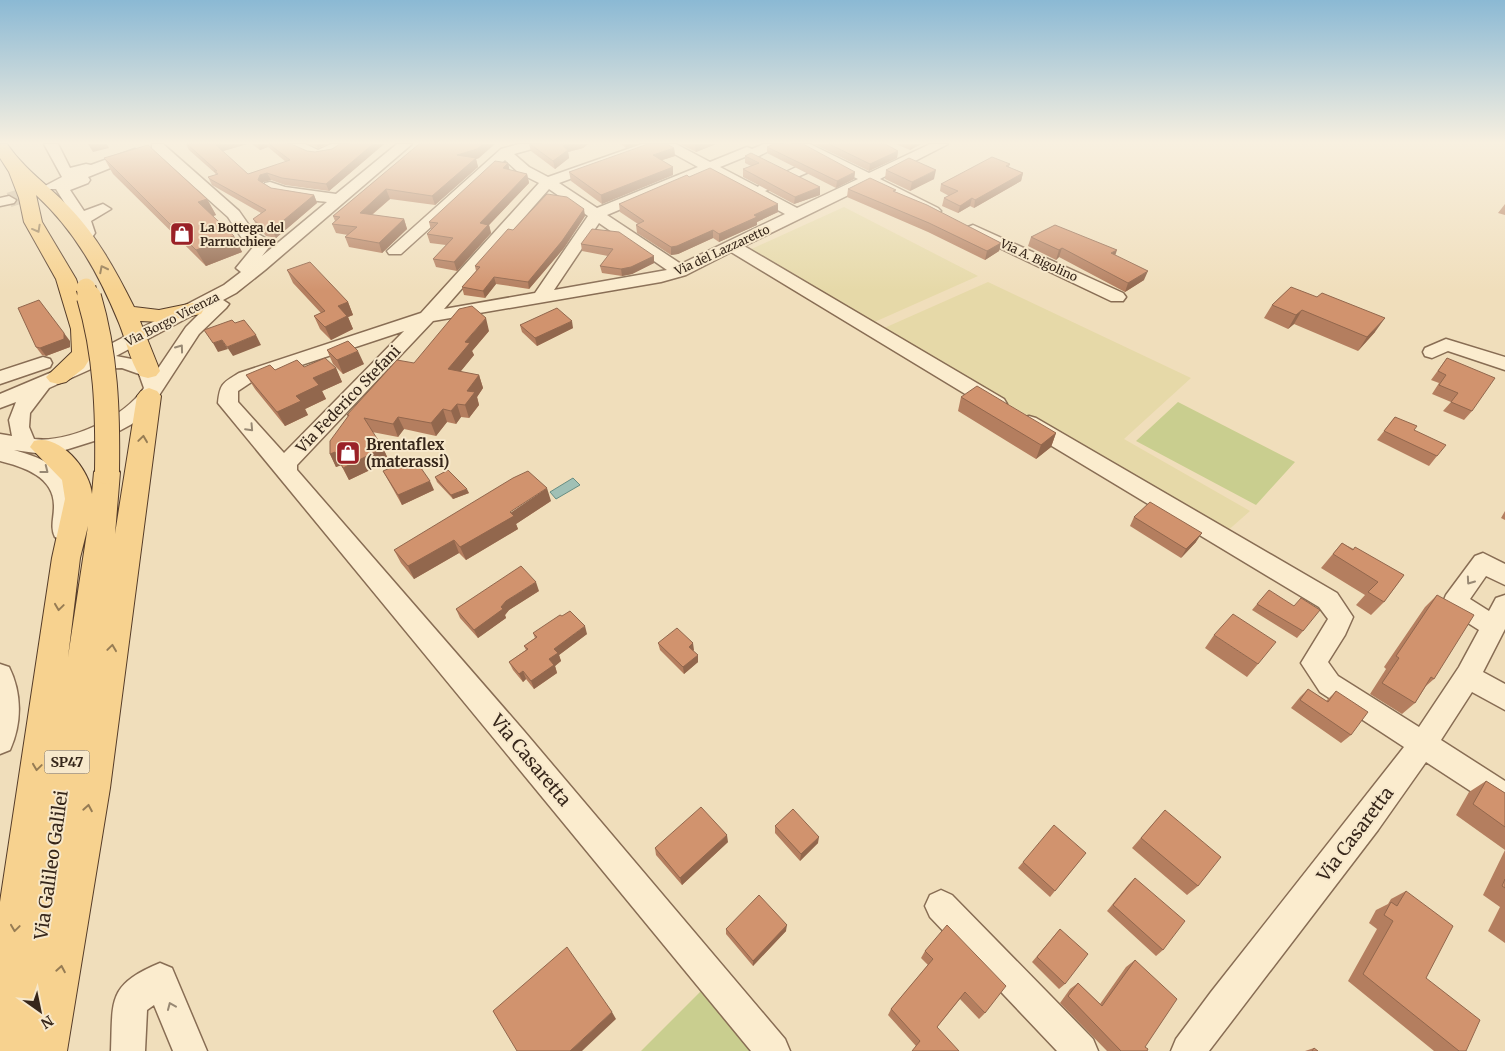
<svg xmlns="http://www.w3.org/2000/svg" width="1505" height="1051" font-family="Merriweather,serif">
  <rect width="100%" height="100%" fill="#f0debb"/>
  <path fill="#e6d9a8" d="M844,207L978,276L870,324L747,251Z
    M988,282L1191,378L1124,439L1250,511L1225,533L882,329Z"/>
  <path fill="#c9ce8f" d="M1178,402L1295,462L1256,505L1136,441Z
    M703,989L756,1051H641Z"/>
  <path fill="#a0c0b5" stroke="#678e83" d="M573,478L580,485L556,499L550,492Z"/>
  <g fill="none" stroke-linecap="round" stroke-linejoin="round">
    <path stroke="#cbb99b" stroke-width="15" stroke-dasharray="15 8" stroke-linecap="butt" d="M9,200L48,187"/>
    <defs>
      <path id="minor" d="M44,144H58L70,168L86,164L91,165L135,149L142,153L140,156L88,177L90,180L88,183L70,190L84,211L103,204L111,209L91,221L95,233L93,236H81L75,220L56,189H47L45,186L62,177Z
        M152,144H163L239,211L253,231L265,238L270,246L262,256L327,202C312,200 272,198 263,186L265,183L270,182L285,187L336,194L397,144H412L265,270L236,293L223,300L229,304L226,308L199,334L156,400L132,424L110,436L62,451L43,454L14,450C47,459 79,474 75,514C75,522 75,530 71,537L63,540L55,537C50,527 54,518 54,507C55,477 24,467 0,461V434L12,436L9,420L16,402L0,408V394L76,362L224,285L241,272L236,268L254,246L241,237L228,217L152,149ZM204,309L186,327L157,370L142,361L116,356ZM122,368L139,374L144,388C124,418 69,443 34,439L29,427L30,413L49,388L91,369Z
        M289,144H305L318,150L331,144H347C332,162 304,162 289,144Z
        M519,144H541L539,147L514,154L529,167L548,177L642,144H676L710,162L747,147L752,149L764,144H782L757,157L747,156L720,167L758,187L760,184L816,158L792,144H810L869,173L930,144H948L880,179L938,208L941,211L938,214H928L869,185L744,246L1004,399L1007,404L1004,409L997,410L990,409L731,252L686,275L661,282L433,321L297,465V470L524,731L785,1039L790,1051H751L218,403C220,383 223,383 239,373L421,313L539,183L519,173L505,160L401,254H389L387,251L501,149ZM660,146L698,167L597,208L559,183ZM827,164L858,179L797,208L765,191ZM708,172L785,214L681,264L607,215ZM549,189L588,216L535,293L444,309ZM599,223L667,270L554,290ZM404,331L284,453L238,402V391L253,381Z
        M9,196L16,200L14,203L0,206V198Z
        M973,225L1123,293L1126,297L1123,301H1111L968,233L965,230L968,227Z
        M1446,339L1505,357V370L1448,351L1432,358L1425,356L1423,352L1425,348Z
        M43,357L50,359L52,363L50,367L0,384V371Z
        M1029,416L1036,418L1337,593L1353,617L1345,635L1328,662L1338,676L1419,727L1459,667L1479,630L1446,609L1443,602L1446,595L1475,556L1483,553L1505,564V585L1486,576L1470,599L1489,611L1496,598L1505,595V629L1483,672L1505,684V710L1472,692L1441,740L1505,781V811L1495,807L1426,762L1378,830L1209,1051H1171L1176,1039L1211,992L1404,747L1320,692L1301,663L1328,619L1319,607L1022,428L1019,423L1022,418Z
        M0,664L9,667C22,693 22,723 10,750L0,754Z
        M941,890L952,895L1093,1039L1098,1051H1057L930,917L925,906L930,895Z
        M160,963L172,968L207,1051H173L154,1005L147,1010L145,1051H111C113,1000 107,985 160,963Z"/>
      <path id="major" d="M0,144H7C26,171 47,184 69,207C97,236 116,271 134,307L159,310L193,303L201,304L204,309L201,314L159,322L140,321L160,371L156,376L148,378L140,376C130,361 126,340 119,323C99,274 75,231 36,195L42,222L76,279L93,329L94,352L84,368L66,382L58,384L50,382L46,377L72,352L71,329L56,279L24,222L19,198L9,172L0,158Z
        M149,388L157,391L161,396L110,788L67,1051H0V902L52,558L65,499L62,480L30,447L34,441C60,433 90,470 92,494L94,472L98,465L107,463L116,465L120,472L115,534L137,396L141,391ZM88,526L68,657L80,558Z"/>
    </defs>
    <use href="#minor" stroke="#886d54" stroke-width="3"/>
    <use href="#major" stroke="#553c29" stroke-width="2"/>
    <use href="#minor" fill="#fbecce" fill-rule="evenodd"/>
    <use href="#major" fill="#f7d28f" fill-rule="evenodd"/>
    <defs>
      <path id="major-bridge-far1" d="M86,288L89,298"/>
      <path id="major-bridge" d="M89,297C106,354 108,412 107,472"/>
    </defs>
    <use href="#major-bridge-far1" stroke="#553c29" stroke-width="21" stroke-linecap="butt"/>
    <use href="#major-bridge" stroke="#553c29" stroke-width="26" stroke-linecap="butt"/>
    <use href="#major-bridge-far1" stroke="#f7d28f" stroke-width="19"/>
    <use href="#major-bridge" stroke="#f7d28f" stroke-width="24"/>
  </g>
  <path fill="#b47e5f" d="M186,144H247L223,151L248,174L286,162L268,147L260,150L252,144H291L307,151L315,152L332,149L340,144H384L329,191L285,185L271,180L263,182V183L271,188L314,195L317,203L276,238L266,236L257,226L253,219L261,213L212,185L208,177L216,175L215,173L189,150Z
    M309,144H327L318,148Z
    M419,144L479,158L476,159L478,167L435,205L390,199L372,215L404,219L407,229L382,253L349,247L345,237L348,235L336,233L332,224L335,221L333,216Z
    M529,144H588L583,148L568,152L569,158L555,169L531,151Z
    M621,144H637L626,148Z
    M680,144H716L696,152Z
    M814,144H885L898,151L897,158L869,171Z
    M896,144H921L910,150Z
    M767,147L855,172L854,179L836,188L767,153Z
    M674,148L675,156L662,160L673,175L602,204L571,181L569,172Z
    M745,156L820,195L794,204L743,177V169L751,166L745,163Z
    M104,158L207,199L216,215L213,216L234,236L242,252L206,266L113,174Z
    M508,163L509,170L527,174L529,183L489,225L491,233L457,271L436,267L433,259L446,245L430,243L427,234L431,230L429,222Z
    M1010,164L1009,167L1023,173L1021,181L974,208L970,206L958,213L942,206L944,198L949,196L940,191L941,184Z
    M886,170L934,179L910,191L885,179Z
    M689,177L778,212L757,222V225L719,242L713,238L678,254L671,255L637,233L636,225L638,224L620,212L619,204Z
    M848,189L896,192L1001,243L999,251L985,260L928,232L847,197Z
    M1505,203V215L1498,213L1505,204Z
    M585,216L564,248L529,289L496,284L485,298L464,295L462,287L476,271L475,266L513,230Z
    M619,232L654,263L632,274L622,276L602,273L600,266L608,256L582,251L581,244Z
    M1031,237L1115,255L1144,280L1125,292L1059,257L1056,260L1028,246Z
    M287,270L348,302L353,315L348,317L353,329L331,340L320,329L314,316L321,313L293,283Z
    M1291,287L1375,332L1358,351L1294,324L1288,329L1264,318L1272,305Z
    M520,325L573,328L537,346L522,332Z
    M489,331L472,351L474,355L460,372L479,375L483,388L477,397L479,405L469,418L461,417L456,424L447,422L436,436L404,429L398,437L372,432L383,448L389,461L349,480L341,465L336,467L330,454L348,416L347,415L414,363Z
    M70,341V347L46,356L42,355L36,347Z
    M327,350L364,364L343,374L333,364Z
    M1447,358L1472,411L1464,420L1443,411L1451,402L1432,394L1439,383L1431,380Z
    M304,367L336,368L342,382L322,391L326,399L305,409L308,415L285,426L255,389L246,375L275,370Z
    M961,397L1056,433L1051,447L1036,459L958,411Z
    M1395,417L1414,430L1437,456L1429,466L1377,440Z
    M383,471L434,490L402,505L388,480Z
    M435,477L469,493L453,499L437,482Z
    M551,501L516,524L518,529L466,560L459,553L414,579L401,563L394,550Z
    M1505,511V520L1501,518Z
    M1134,517L1196,542L1181,558L1130,526Z
    M1342,543L1404,575L1384,602L1371,615L1356,605L1365,595L1321,568Z
    M539,591L509,610L505,615L506,618L478,638L460,618L456,609Z
    M1437,595L1434,679L1426,686L1415,703L1402,714L1370,694L1386,669L1384,667L1425,607Z
    M1257,604L1294,606L1303,631L1297,638L1252,610Z
    M533,633L587,634L559,655L561,661L555,666L557,673L534,689L526,679L523,682L513,670L509,662L526,650L524,646L535,638Z
    M1214,635L1258,664L1247,677L1205,648Z
    M658,643L694,650L693,651L698,662L684,674L660,650Z
    M1308,689L1326,701L1336,691L1351,735L1341,743L1291,708L1300,697Z
    M1486,781L1505,793V943L1488,931L1500,907L1483,895L1505,850L1456,815L1469,792Z
    M1165,810L1198,886L1187,895L1132,848Z
    M775,826L818,843L800,861L775,833Z
    M728,842L682,885L656,855L655,848Z
    M1086,853L1050,897L1018,868L1023,862Z
    M1135,878L1163,950L1156,956L1107,911L1129,884Z
    M1406,891L1426,978L1466,1051H1434L1348,981L1377,929L1369,923L1376,910L1388,904L1391,899Z
    M726,929L786,931L753,966L726,934Z
    M1060,929L1065,984L1059,989L1032,962Z
    M925,951L985,1013L979,1019L960,999L937,1027L916,1046L888,1015L891,1009L928,965L921,958Z
    M1135,960L1145,1047L1147,1051H1107L1060,1003L1070,989L1078,983L1100,1004L1126,967Z
    M1314,1048L1318,1051H1305Z"/>
  <path fill="#92674d" d="M88,144H107L109,148L93,152Z
    M221,144H247L220,152L216,145Z
    M258,144H266L268,147L260,150Z
    M316,144H327L318,148Z
    M373,144H384L329,191L326,184Z
    M483,144H495L479,158L476,159L478,167L435,205L432,196L457,155Z
    M569,144H588L583,148L568,152L569,158L555,169L553,161L563,146Z
    M626,144H637L626,148Z
    M698,144H716L696,152L695,145Z
    M911,144H921L910,150Z
    M674,148L675,156L653,163V155Z
    M898,151L897,158L869,171L870,164Z
    M508,163L510,172L503,168Z
    M673,167V175L602,204L601,195Z
    M936,170L934,179L910,191L912,182Z
    M855,172L854,179L836,188L837,181Z
    M267,173L271,180L263,182L262,187L258,180L260,175Z
    M1023,173L1021,181L974,208L975,200Z
    M527,174L529,183L489,225L491,233L457,271L454,262L480,223Z
    M820,187V195L794,204L795,197Z
    M386,189L390,199L363,222L360,213Z
    M314,195L317,203L276,238L272,230Z
    M972,198L970,206L958,213L960,206Z
    M207,199L216,215L207,218L198,202Z
    M778,204V212L757,222V225L719,242V234L754,215Z
    M584,209L585,216L564,248L529,289L528,282Z
    M404,219L407,229L382,253L379,243Z
    M713,230V238L678,254L671,255V247Z
    M234,236L242,252L206,266L196,250Z
    M1001,243L999,251L985,260L987,251Z
    M1062,248L1059,257L1056,260L1059,250Z
    M1117,250L1114,259L1111,253Z
    M654,256V263L632,274L622,276L621,269Z
    M1148,271L1144,280L1125,292L1128,283Z
    M494,277L496,284L485,298L483,291Z
    M348,302L353,315L348,317L353,329L331,340L325,327L338,306Z
    M1302,310L1294,324L1288,329L1296,315Z
    M486,318L489,331L472,351L474,355L452,382L448,369L465,342Z
    M1385,318L1375,332L1358,351L1367,337Z
    M572,321L573,328L537,346L535,338Z
    M64,333L70,341V347L46,356L40,348Z
    M256,335L261,345L233,356L227,347Z
    M222,340L228,349L218,352L213,343Z
    M358,351L364,364L343,374L337,360Z
    M336,368L342,382L322,391L326,399L305,409L308,415L285,426L277,412L296,396L313,378Z
    M479,375L483,388L477,397L479,405L469,418L465,405L467,391Z
    M457,404L461,417L456,424L451,411Z
    M443,409L447,422L436,436L431,423Z
    M398,417L404,429L398,437L393,424Z
    M1056,433L1051,447L1036,459L1041,445Z
    M383,448L389,461L349,480L343,468Z
    M335,452L342,465L336,467L330,454Z
    M430,481L434,490L402,505L398,495Z
    M547,488L551,501L516,524L518,529L466,560L460,547Z
    M467,489L469,493L453,499L451,495Z
    M1202,533L1196,542L1181,558L1186,549Z
    M454,540L459,553L414,579L408,566Z
    M536,582L539,591L509,610L505,615L506,618L478,638L474,630L506,601Z
    M585,626L587,634L559,655L561,661L555,666L557,673L534,689L531,681L554,649Z
    M693,643L694,650L689,654V647Z
    M698,655V662L684,674L683,667Z
    M523,671L526,679L523,682L519,674Z
    M727,835L728,842L682,885L680,878Z
    M819,837L818,843L800,861L801,854Z
    M787,925L786,931L753,966V961Z
    M612,1012L616,1019L582,1051H570Z"/>
  <path fill="#d1936e" stroke="#92674d" d="M187,144H221L216,145L248,174L290,160L269,144H291L307,151L315,152L332,149L340,144H373L326,184L282,178L267,173L260,175L258,180L271,188L314,195L272,230L263,228L253,219L266,210L210,179L208,177L218,174L214,171H217Z
    M419,144H483L477,149L457,155L476,158L432,196L386,189L360,213L404,219L379,243L345,237L357,227L332,224L340,217L333,216Z
    M530,144H569L563,146L568,150L553,161Z
    M648,144H667L674,148L653,155L673,167L601,195L569,172Z
    M774,144H803L855,172L837,181L767,147Z
    M829,144H885L898,151L870,164Z
    M148,145L207,199L198,202L234,236L196,250L104,158Z
    M751,153L820,187L795,197L743,169L759,163L745,156Z
    M992,157L1010,164L1006,166L1023,173L975,200L972,198L960,206L944,198L958,191L941,184Z
    M909,158L936,170L912,182L886,170Z
    M495,161L508,163L503,168L527,174L480,223L488,225L454,262L433,259L453,238L427,234L438,223L429,222Z
    M710,168L778,204L754,215L757,217L719,234L713,230L677,246L671,247L636,225L644,221L619,204L687,175L689,177Z
    M870,178L896,190L893,191L927,205L1001,243L987,251L929,223L848,189Z
    M547,194L567,197L584,209L562,241L528,282L494,277L483,291L462,287L480,267L475,266L508,229L513,230Z
    M1055,225L1117,250L1111,253L1148,271L1128,283L1062,248L1059,250L1031,237Z
    M592,229L619,232L654,256L631,267L621,269L600,266L613,249L581,244Z
    M310,262L348,302L338,306L347,316L325,327L314,316L325,311L287,270Z
    M1291,287L1317,297L1322,293L1385,318L1367,337L1302,310L1296,315L1272,305Z
    M39,300L64,333V339L40,348L36,347L18,308Z
    M472,306L486,318L465,342L470,343L448,369L479,375L467,391L475,392L465,405L457,404L451,411L443,409L431,423L398,417L393,424L364,418L383,448L343,468L335,452L330,454V441L349,415H347L397,360L414,363L459,309Z
    M557,308L572,321L535,338L520,325Z
    M232,320L235,323L244,320L256,335L227,347L222,340L213,343L204,330Z
    M348,341L358,351L337,360L327,350Z
    M325,358L336,368L313,378L319,385L296,396L301,401L277,412L246,375L270,365L275,370L297,360L304,367Z
    M1447,358L1495,378L1472,411L1451,402L1458,393L1439,385L1446,375L1438,371Z
    M977,386L1056,433L1041,445L961,397Z
    M1395,417L1417,426L1414,430L1446,445L1437,456L1384,431Z
    M414,458L430,481L398,495L383,471Z
    M448,470L467,489L451,495L435,477Z
    M528,471L547,488L510,512L514,516L460,547L454,540L408,566L394,550L513,478Z
    M1150,502L1202,533L1186,549L1134,517Z
    M1342,543L1353,550L1355,547L1404,575L1384,602L1368,592L1378,582L1333,554Z
    M521,566L536,582L506,601L501,607L503,609L474,630L456,609Z
    M1269,590L1294,606L1301,598L1320,610L1303,631L1257,604Z
    M1437,595L1474,615L1434,679L1431,677L1415,703L1382,683L1399,658L1396,656Z
    M570,611L585,626L554,649L558,653L549,659L554,665L531,681L523,671L519,674L509,662L528,649L524,646L537,637L533,633L560,615L562,616Z
    M1233,614L1276,642L1258,664L1214,635Z
    M677,628L693,643L689,647L698,655L683,667L658,643Z
    M1308,689L1328,702L1336,691L1368,712L1351,735L1300,700Z
    M1486,781L1505,793V827L1473,804Z
    M701,807L727,835L680,878L655,848Z
    M793,809L819,837L801,854L775,826Z
    M1165,810L1221,857L1198,886L1141,838Z
    M1054,825L1086,853L1055,891L1023,862Z
    M1135,878L1185,921L1163,950L1113,905Z
    M1505,879V888L1502,886Z
    M1406,891L1453,926L1426,978L1480,1020L1466,1051H1459L1363,974L1393,921L1384,915L1391,902L1397,906Z
    M759,895L787,925L753,961L726,929Z
    M947,925L1006,986L985,1013L965,992L937,1027L959,1051H912L920,1041L891,1009L933,959L925,951Z
    M1060,929L1088,954L1065,984L1037,957Z
    M567,947L612,1012L570,1051H517L493,1011Z
    M1135,960L1177,999L1145,1047L1148,1049L1147,1051H1121L1068,996L1078,983L1102,1006Z
    M1314,1048L1318,1051H1312Z"/>
  <defs><path id="oneway-chevron" d="M-2-3.5L2.5 0L-2 3.5" fill="none" stroke-width="1.6" stroke-linecap="round" stroke-linejoin="round" transform="scale(1.25)"/></defs>
  <g stroke="#967c54">
    <use href="#oneway-chevron" transform="translate(37 229) rotate(61)"/>
    <use href="#oneway-chevron" transform="translate(103 269) rotate(-117)"/>
    <use href="#oneway-chevron" transform="translate(143 439) rotate(-82)"/>
    <use href="#oneway-chevron" transform="translate(59 607) rotate(98)"/>
    <use href="#oneway-chevron" transform="translate(112 648) rotate(-82)"/>
    <use href="#oneway-chevron" transform="translate(37 767) rotate(98)"/>
    <use href="#oneway-chevron" transform="translate(88 808) rotate(-80)"/>
    <use href="#oneway-chevron" transform="translate(15 928) rotate(98)"/>
    <use href="#oneway-chevron" transform="translate(61 969) rotate(-80)"/>
  </g>
  <g stroke="#988974">
    <use href="#oneway-chevron" transform="translate(180 348) rotate(-54)"/>
    <use href="#oneway-chevron" transform="translate(250 428) rotate(47)"/>
    <use href="#oneway-chevron" transform="translate(45 470) rotate(38)"/>
    <use href="#oneway-chevron" transform="translate(1470 581) rotate(125)"/>
    <use href="#oneway-chevron" transform="translate(171 1006) rotate(-113)"/>
  </g>
  <linearGradient id="sky" x2="0" y2="1"><stop stop-color="#8bb9d4"/><stop offset="0.49" stop-color="#f8f0e0"/><stop offset="1" stop-color="#f8f0e0" stop-opacity="0"/></linearGradient>
  <rect width="1505" height="291" fill="url(#sky)"/>
  <defs>
    <symbol id="shop-square" viewBox="-11 -11 22 22"><rect x="-9" y="-9" width="18" height="18" rx="4" fill="#9a2127" stroke="#f7e8cb"/><path d="M-5-2.5h2.3a2.7 3.5 0 0 1 5.4 0H5L5.5 6h-11ZM-1.5-2.5h3a1.5 2.3 0 0 0-3 0Z" fill="#fff"/></symbol>
  </defs>
  <g fill-rule="evenodd">
    <use href="#shop-square" x="168" y="220" width="28" height="28"/>
    <use href="#shop-square" x="334" y="439" width="28" height="28"/>
  </g>
  <g text-anchor="middle" dominant-baseline="central" stroke-width="4" stroke-linejoin="round" paint-order="stroke">
    <g font-size="12" font-weight="bold" fill="#36261a" stroke="#f7e8cb" text-anchor="start">
      <text x="200" y="227">La Bottega del<tspan x="200" dy="14">Parrucchiere</tspan></text>
    </g>
    <g font-size="12" fill="#36261a" stroke="#f7e8cb">
      <text transform="translate(722 250) rotate(-25)">Via del Lazzaretto</text>
      <text transform="translate(1039 260) rotate(25)">Via A. Bigolino</text>
      <text transform="translate(172 319) rotate(-27)">Via Borgo Vicenza</text>
    </g>
    <rect fill="#f7e8cb" stroke="#70604f" stroke-width="1" x="44.5" y="750.5" width="45" height="23" rx="4"/>
    <g font-size="14" font-weight="bold" fill="#36261a">
      <text x="67" y="762">SP47</text>
    </g>
    <g font-size="15" fill="#36261a" stroke="#f7e8cb">
      <text transform="translate(348 399) rotate(-46)">Via Federico Stefani</text>
    </g>
    <g font-size="15" font-weight="bold" fill="#36261a" stroke="#f7e8cb" text-anchor="start">
      <text x="366" y="444">Brentaflex<tspan x="366" dy="17">(materassi)</tspan></text>
    </g>
    <g font-size="18" fill="#36261a" stroke="#f7e8cb">
      <text transform="translate(531 760) rotate(50)">Via Casaretta</text>
      <text transform="translate(1355 834) rotate(-53)">Via Casaretta</text>
      <text transform="translate(51 865) rotate(-82)">Via Galileo Galilei</text>
    </g>
  </g>
  <g transform="translate(40 1011) rotate(147)" stroke="#f7e8cb" stroke-width="4" paint-order="stroke">
  <path d="M0-4L9 19L0 12L-9 19Z" fill="#36261a"/>
  <text y="-8" font-size="14" font-weight="bold" text-anchor="middle" fill="#36261a">N</text>
  </g>
</svg>
